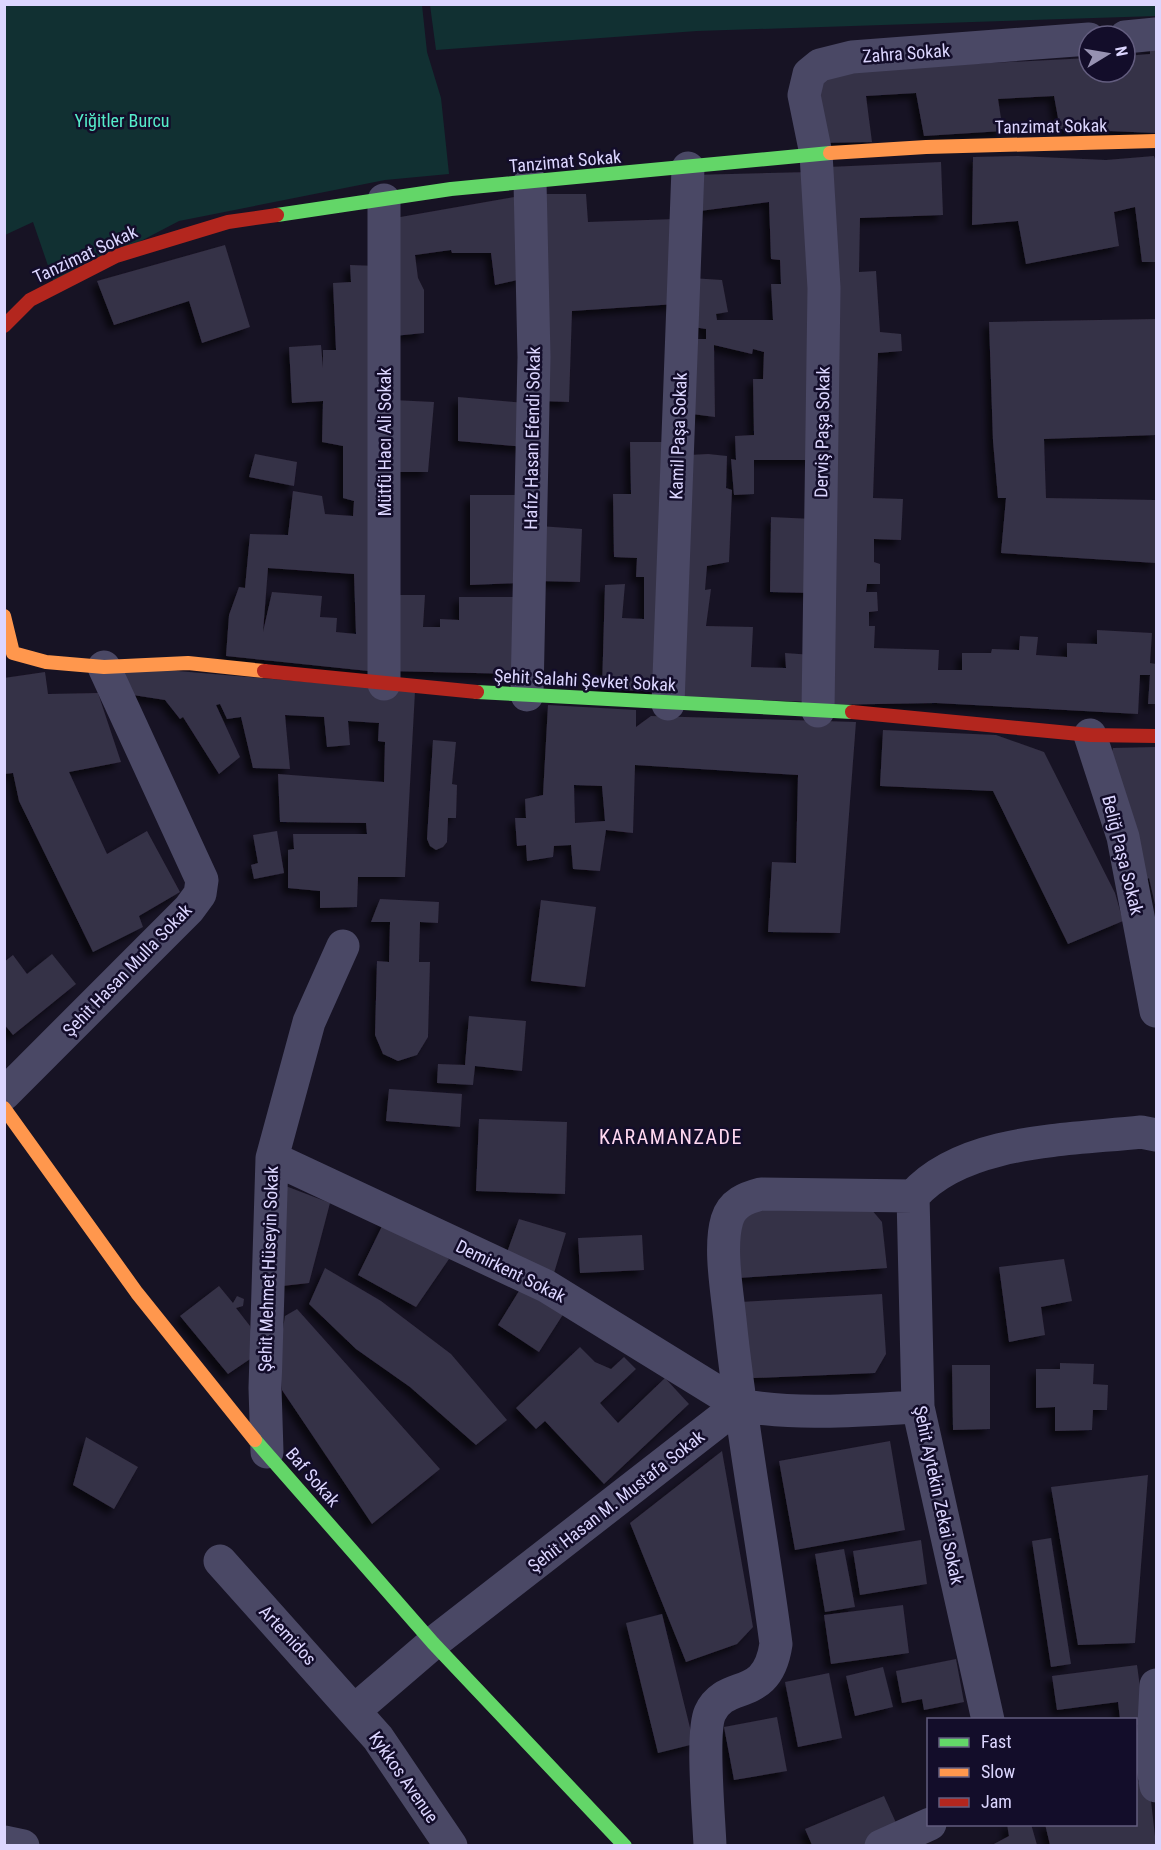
<svg xmlns="http://www.w3.org/2000/svg" width="1161" height="1850" font-family="'Roboto Condensed',sans-serif">
  <defs>
    <filter id="shadow"><feDropShadow dx="-5.5" dy="5.5" stdDeviation="3" flood-color="#0009"/></filter>
  </defs>
  <rect width="100%" height="100%" fill="#171324"/>
  <path fill="#113032" d="M1156,4V16L697,31L436,50L430,5Z
    M4,5H422L427,52L441,98L449,174L385,180L179,221L55,286L33,222L5,235Z"/>
  <path fill="#363146" fill-rule="evenodd" filter="url(#shadow)" d="M1150,45H1156V133L1060,129L1054,96L998,99L1003,131L924,136L916,93L866,96L872,142L818,143L812,92L831,71L1089,58V72H1125V56L1150,54Z
    M1018,156L1106,160L1154,156L1156,162V262H1142L1135,207L1114,212L1119,246L1026,264L1018,221L972,225L973,157Z
    M941,162L943,215L860,218L859,272L876,271L880,332L901,334L902,351L878,353L873,498L903,499L901,540L874,539V562L880,564V584H867L866,592H877L878,611L869,612V626H875L874,648L939,650L938,670H962V653H991L992,649L1019,650L1020,636L1038,637L1036,655L1067,657V643L1097,644V630L1152,633L1150,663L1156,664V704H1148L1150,675H1140L1138,714L936,703L822,705L828,167Z
    M811,172L813,460H754V494L734,495L731,459L736,460L735,436L754,435L753,379H763L764,352L753,349L752,354L714,345L715,417L692,414L690,339H706V329L693,327L691,278L722,280L728,312L716,314L717,320H773L771,284H781L780,260L771,259L769,202L692,212L691,175Z
    M534,194H586L588,222L676,219V304L572,311L569,402L541,401Z
    M520,196L522,279L495,285L491,253H452L451,250L415,255L418,278L424,290V333L394,336L389,219Z
    M225,245L250,327L202,343L189,301L114,325L97,281Z
    M350,265L378,266V672L226,656L229,615L239,587L245,588L250,534L288,535L293,491L322,496L325,514L353,516L354,501L343,498V446L322,442L323,401L292,403L289,347L321,345L323,368V350H336L333,283L351,282ZM268,568L354,574L356,634L336,632L337,618L320,617L322,596L272,592L263,632Z
    M1156,319V435L1044,439L1046,498L1156,500V563L1001,553L1006,498H998L993,441L989,322Z
    M458,397L525,403V447L458,441Z
    M393,400L434,402L428,472H391Z
    M630,442H673L664,692L602,689L605,585L625,584L622,618L644,619V577H636L637,558L614,557L613,494H631Z
    M255,454L297,462L294,486L249,477Z
    M708,454L727,456L726,488L732,490L729,562L707,566L705,590L711,589L706,626L753,627L751,667L786,668L785,653L813,655L814,702L676,697L689,455Z
    M470,495H519L518,583L470,585Z
    M771,517L813,519L812,593L770,592Z
    M539,526L582,529L580,582L538,581Z
    M387,595H425L423,627H440V619L459,620V597H515L517,674L388,671Z
    M119,666L415,691L405,877H358L357,907L320,908V891L288,888V850L294,849L293,834H367L366,823L280,822L278,774L384,782L385,742L378,741L379,723L348,721L350,745L327,747L324,717L285,715L290,769L253,768L241,717L227,719L220,704L216,705L240,757L219,774L183,717L180,719L165,700L120,693Z
    M45,672L48,694L98,693L121,762L69,772L107,854L147,831L180,892L139,916L143,927L93,952L19,801L13,773L4,774V678Z
    M548,705L636,710V727L651,716L856,722L840,933L768,932L772,862L796,863L798,775L635,765L633,833L606,830L600,871L573,869L571,845L554,846L553,857L527,861L526,845L517,846L515,818H526L525,799L543,795ZM574,785L602,786L605,821L575,823Z
    M883,730L996,735L1044,752L1115,893L1123,921L1068,944L993,791L880,786Z
    M433,740L456,742L452,784L457,785L456,818H448L447,842L443,847L436,850L430,846L427,839Z
    M1156,747V909L1149,878L1145,880L1111,755L1113,748Z
    M277,831L284,873L254,879L251,865L258,863L253,835Z
    M380,899L439,902L438,923L420,922L419,962H430L428,1037L417,1055L398,1061L383,1054L375,1035L377,961L389,962L390,922H371Z
    M541,900L596,907L585,987L531,981Z
    M52,954L76,984L13,1035L4,1024V962L13,955L27,974Z
    M469,1016L526,1021L522,1071L475,1066L473,1085L437,1083L438,1064L465,1065Z
    M389,1089L462,1094L460,1127L386,1121Z
    M479,1119L567,1122L565,1194L476,1191Z
    M283,1185L330,1203L309,1283L282,1286Z
    M871,1209L882,1222L887,1268L738,1278L741,1210Z
    M386,1218L449,1259L416,1307L358,1275Z
    M519,1219L566,1233L554,1273L506,1255Z
    M642,1235L644,1270L580,1273L578,1238Z
    M1064,1259L1072,1301L1041,1307L1045,1335L1009,1342L999,1267Z
    M325,1268L381,1301L451,1354L507,1420L476,1445L410,1387L356,1349L309,1304Z
    M219,1286L233,1303L237,1296L244,1299L243,1306L236,1308L250,1326L256,1355L228,1374L180,1316Z
    M522,1286L564,1313L539,1352L498,1325Z
    M882,1294L886,1354L875,1373L754,1378L748,1375L740,1302Z
    M297,1309L440,1469L372,1524L282,1390L280,1348L285,1316Z
    M580,1347L595,1362L611,1369L624,1357L636,1369L600,1403L618,1423L665,1378L689,1404L604,1484L545,1421L536,1429L516,1408Z
    M1060,1363L1094,1364L1093,1384L1108,1385L1107,1410H1093L1092,1430L1055,1431V1407L1036,1408V1369H1060Z
    M952,1365H990V1429L953,1430Z
    M86,1437L138,1467L114,1509L73,1485Z
    M890,1441L905,1530L795,1550L779,1461Z
    M722,1451L753,1627L737,1644L686,1662L630,1523Z
    M1148,1475L1135,1643L1078,1645L1051,1487Z
    M1051,1538L1071,1664L1051,1667L1032,1541Z
    M921,1540L927,1584L860,1595L853,1551Z
    M844,1549L855,1607L825,1612L815,1554Z
    M903,1605L909,1653L831,1664L824,1615Z
    M662,1614L694,1744L658,1753L626,1623Z
    M956,1659L964,1702L924,1710L922,1699L902,1703L896,1671Z
    M1137,1665L1145,1724L1136,1725V1719H1120L1118,1702L1057,1710L1052,1676Z
    M883,1667L893,1707L855,1716L846,1676Z
    M829,1673L842,1738L798,1747L785,1682Z
    M777,1717L787,1771L734,1780L724,1727Z
    M1136,1778L1151,1801L1156,1845H1050L1045,1824H1136Z
    M884,1796L901,1834L873,1845H812L805,1829Z
    M1007,1824H1031L1037,1845H992L1009,1836Z"/>
  <g fill="none" stroke-linecap="round" stroke-linejoin="round">
    <path stroke="#4a4865" stroke-width="33" d="M1125,37L1156,34
      M384,684V200
      M527,695L534,357L530,182
      M668,704L688,168
      M818,711L824,288L816,154L804,95L809,74L820,65L852,57L1089,39
      M1090,735L1123,837L1156,1011
      M4,1094L189,909L200,894L202,880L104,667
      M272,1158L546,1286L739,1405C798,1416 858,1410 918,1407
      M913,1196L918,1407L988,1720
      M913,1196C963,1139 1069,1140 1141,1132L1156,1135
      M267,1452L265,1388L272,1158L309,1022L343,946
      M220,1561L378,1738L451,1846
      M1156,1685L1152,1763L1156,1786
      M355,1710L433,1643L739,1405
      M4,1842L23,1846
      M710,1846C709,1818 701,1733 710,1713C726,1678 767,1704 776,1644C762,1536 741,1429 730,1320C727,1291 719,1247 727,1220C732,1203 746,1198 761,1194L913,1196
      M881,1846L930,1824"/>
    <path stroke="#63d668" stroke-width="14" d="M277,215L451,189L830,153
      M477,692L852,712
      M255,1440L433,1643L625,1846"/>
    <path stroke="#ff974d" stroke-width="14" d="M830,153L926,147L1156,141
      M4,616L13,653L46,662L104,667L188,663L264,671
      M4,1108L137,1293L255,1440"/>
    <path stroke="#b3261e" stroke-width="14" d="M4,326L30,300L116,256L228,222L277,215
      M264,671L477,692
      M852,712L1090,735L1156,736"/>
  </g>
  <g text-anchor="middle" dominant-baseline="central" stroke-width="5" stroke-linejoin="round" paint-order="stroke">
    <g font-size="18" fill="#dcd6ff" stroke="#130d2a">
      <text transform="translate(906 53) rotate(-4)">Zahra Sokak</text>
      <text transform="translate(1051 126) rotate(-1)">Tanzimat Sokak</text>
      <text transform="translate(565 161) rotate(-5)">Tanzimat Sokak</text>
      <text transform="translate(85 254) rotate(-25)">Tanzimat Sokak</text>
      <text transform="translate(822 432) rotate(-89)">Derviş Paşa Sokak</text>
      <text transform="translate(678 436) rotate(-88)">Kamil Paşa Sokak</text>
      <text transform="translate(532 438) rotate(-89)">Hafız Hasan Efendi Sokak</text>
      <text transform="translate(384 442) rotate(-90)">Mütfü Hacı Ali Sokak</text>
      <text transform="translate(585 680) rotate(3)">Şehit Salahi Şevket Sokak</text>
      <text transform="translate(1123 855) rotate(76)">Beliğ Paşa Sokak</text>
      <text transform="translate(127 970) rotate(-46)">Şehit Hasan Mulla Sokak</text>
      <text transform="translate(268 1269) rotate(-88)">Şehit Mehmet Hüseyin Sokak</text>
      <text transform="translate(511 1271) rotate(26)">Demirkent Sokak</text>
      <text transform="translate(313 1477) rotate(49)">Baf Sokak</text>
      <text transform="translate(939 1495) rotate(78)">Şehit Aytekin Zekai Sokak</text>
      <text transform="translate(616 1501) rotate(-38)">Şehit Hasan M. Mustafa Sokak</text>
      <text transform="translate(288 1635) rotate(47)">Artemidos</text>
      <text transform="translate(404 1777) rotate(55)">Kykkos Avenue</text>
    </g>
    <g font-size="18" fill="#55ecc9" stroke="#130d2a">
      <text x="122" y="120">Yiğitler Burcu</text>
    </g>
    <g font-size="20" letter-spacing="1.5" fill="#ffd8f0" stroke="#130d2a">
      <text x="671" y="1137">KARAMANZADE</text>
    </g>
  </g>
  <rect width="1161" height="1850" fill="none" stroke="#dcd6ff" stroke-width="12"/>
  <rect x="927" y="1718" width="210" height="108" fill="#130d2a" stroke="#635d7f" stroke-width="1.5"/>
  <rect x="939" y="1738" width="30" height="9" fill="#63d668" stroke="#635d7f" stroke-width="1.5"/>
  <text x="981" y="1748" font-size="18" fill="#dcd6ff">Fast</text>
  <rect x="939" y="1768" width="30" height="9" fill="#ff974d" stroke="#635d7f" stroke-width="1.5"/>
  <text x="981" y="1778" font-size="18" fill="#dcd6ff">Slow</text>
  <rect x="939" y="1798" width="30" height="9" fill="#b3261e" stroke="#635d7f" stroke-width="1.5"/>
  <text x="981" y="1808" font-size="18" fill="#dcd6ff">Jam</text>
  <g transform="translate(1107 54) rotate(79)"><circle r="28" fill="#130d2a" stroke="#635d7f" stroke-width="1.5"/>
  <path d="M0-4.5L10 22L0 15L-10 22Z" fill="#9792b2"/>
  <text y="-9" font-size="16" font-weight="bold" text-anchor="middle" fill="#dcd6ff">N</text>
  </g>
</svg>
